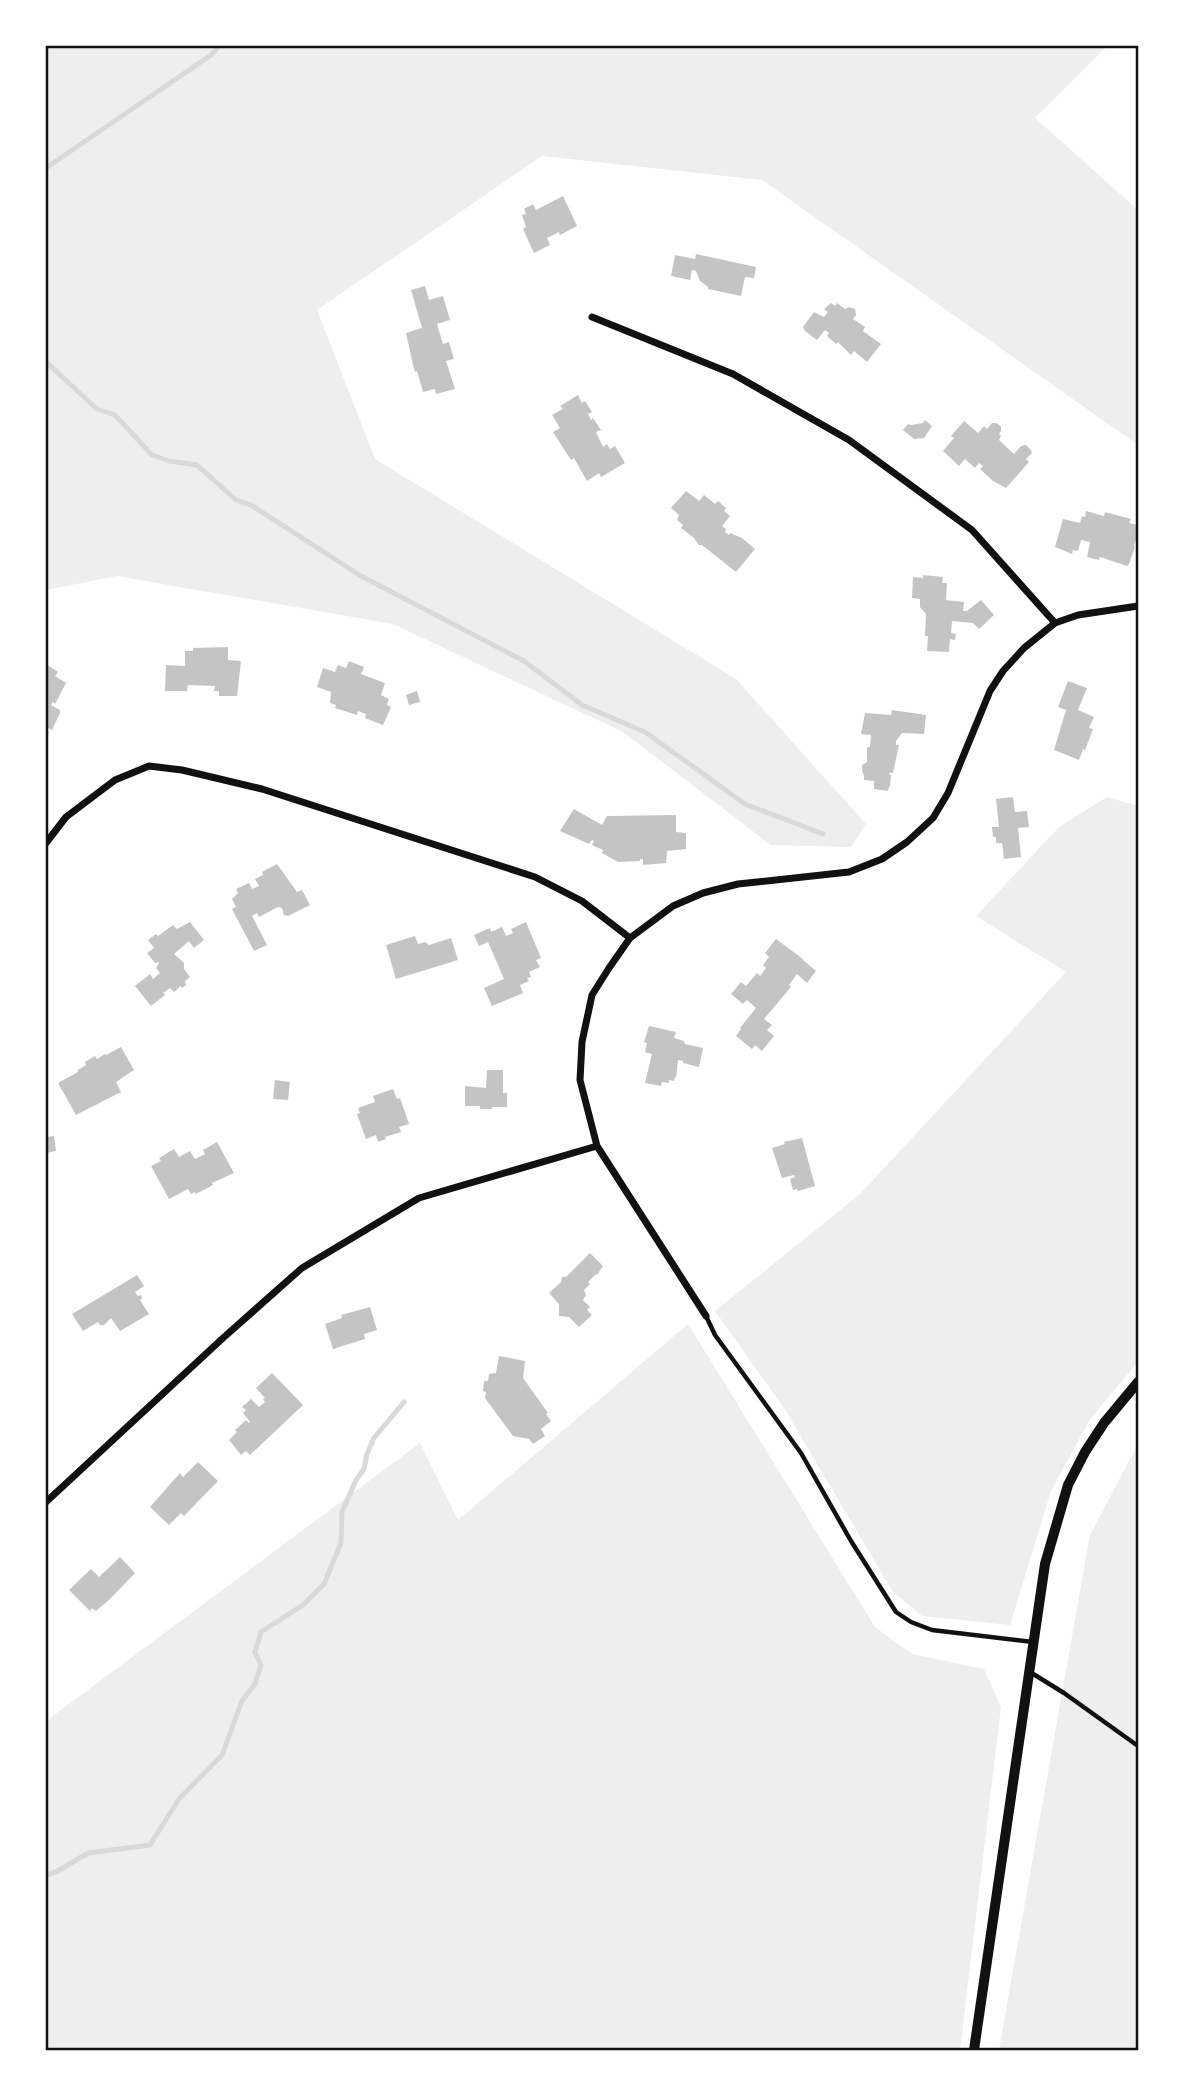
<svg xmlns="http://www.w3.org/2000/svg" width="1184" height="2096" font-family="'Fira Sans Condensed',sans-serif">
  <rect width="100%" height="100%" fill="#fff"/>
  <path fill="#eee" d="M46,46H1107L1035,118L1138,210V445L762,180L542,156L317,310L375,459L736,679L866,824L851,847L771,845L623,732L393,624L117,576L46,590Z
    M1107,797L1138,806V1362L1090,1419L1051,1491L1010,1625L922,1616L893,1592L784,1408L715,1311L860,1194L1066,972L976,916L1059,827Z
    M688,1324L875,1627L912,1654L984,1669L1001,1707L960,2050H46V1721L420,1443L458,1520Z
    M1138,1444V2050H999L1090,1535Z"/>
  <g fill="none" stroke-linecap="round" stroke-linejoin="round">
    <path stroke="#d9d9d9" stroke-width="5" d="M46,168L211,55L219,46
      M46,362L97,409L115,415L152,455L169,461L197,465L236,500L251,505L361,576L524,661L582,705L645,732L745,804L823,834
      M46,1875L56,1872L88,1853L150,1845L179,1799L222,1755L242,1701L255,1684L261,1665L255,1652L261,1632L303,1605L324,1584L341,1543L342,1512L356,1480L364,1469L367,1454L374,1438L404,1402"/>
  </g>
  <path fill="#c4c4c4" d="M563,196L577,226L560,235L559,232L547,238L550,245L534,253L523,229L526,227L522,215L526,214L524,209L533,204L536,210Z
    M696,254L756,267L754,278L745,277L741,296L708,289V287L700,281L696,271L692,270L690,280L671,276L675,255L695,259Z
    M425,286L429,300L443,296L450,320L437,324L443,344L449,342L454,359L446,361L455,389L436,394L435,389L423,392L417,371L415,372L413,365L406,333L422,328L411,290Z
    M831,303L835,306L837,303L845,309L849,307L855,309L856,315L853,319L865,327L863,331L881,344L867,362L854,351L851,355L838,342L836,344L827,336L829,333L825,330L817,340L805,331L803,327L814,312L824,317L828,312L824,309Z
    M578,395L582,403L585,401L592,412L588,414L591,420L593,418L601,430L596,432L603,447L607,444L610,449L615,446L625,463L601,477L599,473L587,481L574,458L571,460L553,432L560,428L552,415L563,409L560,406Z
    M925,420L932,426L924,438L914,439L903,430L908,424L911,425L923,423Z
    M964,421L978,433L984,426L987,429L992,423H996L1001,426V431L999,434L1001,436L999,440L1014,454L1021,446L1026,445L1031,450L1032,453L1026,459L1029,462L1006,488L993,481L980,469L983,466L979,463L975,468L965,459L959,466L943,451L954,438L951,436Z
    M686,491L699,501L704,495L715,504L718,501L726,508L724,511L730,516L722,526L726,529L725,532L729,535L730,533L742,538L755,549L736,572L702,545H699L694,538L681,528L683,525L677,520L679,515L671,508Z
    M1086,511L1104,516L1105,512L1131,519L1129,523L1138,525V532L1134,546L1135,547L1129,564L1127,566L1100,557L1099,560L1087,557L1090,542L1081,540L1078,551L1073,550L1072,554L1055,547L1063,519L1080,523L1082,516L1085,517Z
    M923,575L943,577L942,583H947L946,600L964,602L963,611H967L981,600L994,615L979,629L973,623L952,621L951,633L956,634L955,640L950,639L949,652L927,651L928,636H925L926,614L920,607V599L912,598L913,577L923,578Z
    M228,647V660L241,661L237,696H219V691H214L215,686L188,685L187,691H165L166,665L185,666V651H193V648Z
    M349,661L364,667L361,674L385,683L381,695L389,699L387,705L391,707L383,725L365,718L366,714L358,711L357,715L335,708L336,705L330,703L331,692L317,687L323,668L335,672L338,665L346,668Z
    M46,664L58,672L55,676L66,683L55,704L53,702L51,705L60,710V713L52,730L48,728L46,731L49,733L46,738Z
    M1068,681L1087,688L1078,710L1094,717L1089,728L1093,729L1085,750L1083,749L1079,760L1054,750L1066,710L1058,707Z
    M417,691L420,702L409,705L406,695Z
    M892,710L926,715L924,734L902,733L896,741V745H899L893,773H889V774L891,775L890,787L889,786L888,791L874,789V781L864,780V775L862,771V765L867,762V747H870L871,735L861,734L865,713L891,715Z
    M1013,797L1015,812L1027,811L1029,827L1018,828L1021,857L1004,859L1002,843H996V837H993L992,827H999L996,799Z
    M574,809L602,825L607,816L676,815V832L686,833V849L667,851L666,863L643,865V859H640V861L618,862L602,853L603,850L592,845L594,841L592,840L589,844L560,831Z
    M277,864L297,892L302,890L310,905L288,916L284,915L282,908L278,907L259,917L257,913L252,916L267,945L254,951L232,909L236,907L232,899L238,893L236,889L249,883L252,889L259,886L255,879L263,875L262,872Z
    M190,922L204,940L194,948L189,941L174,954L184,963V969L190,977L185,981L186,985L182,988L181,986L174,992L170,988L163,993L165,995L151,1006L135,986L150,974L153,979L160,973L156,968L159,963L158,962L155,963L147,953L154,948L148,940L156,934L158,936L173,925L177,929Z
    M526,922L541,958L536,960L540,967L529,972L531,977L527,978L529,981L520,985L523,993L492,1006L484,988L504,979L488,942L479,946L474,935L490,928L491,932L502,927L506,936L513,933L511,929Z
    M415,936L418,944L425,942L429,945L451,938L458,960L396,979L386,945Z
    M776,939L803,959V960L816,971L807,983L797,974L789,985L791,987L764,1019L772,1025L767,1030L774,1036L762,1051L755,1045L752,1049L736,1036L741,1029L740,1028L756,1008L747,1000L743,1004L731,994L741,982L746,986L757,973L760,976L766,968L763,965L769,957L765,953Z
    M649,1026L676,1032L674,1038L684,1041L685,1044L703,1048L699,1067L683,1063V1061L678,1060L676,1078L675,1077L674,1081L669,1080V1083L662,1082L661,1086L645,1083L652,1054L645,1052L647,1043L644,1042Z
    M121,1047L134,1070L116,1082L121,1092L76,1115L58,1083L78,1072V1070L86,1065L85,1062L95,1056L97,1059L105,1054L106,1055Z
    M487,1070H503V1093H507V1107H492V1109H480V1106H465V1086L486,1088Z
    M275,1080L290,1082L288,1100L273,1099Z
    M393,1089L397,1099L400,1098L409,1124L399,1127L401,1132L385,1137L386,1139L378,1142L376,1135L366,1139L357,1114L360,1113L358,1108L375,1102L373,1096Z
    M54,1136L56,1151L46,1153V1137Z
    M802,1138L815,1186L798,1191L797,1189L793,1190L790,1179L795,1177L794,1175L782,1178L772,1148L785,1144L784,1142Z
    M217,1142L234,1173L212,1183L213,1185L196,1194L195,1192L191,1194L188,1189L169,1199L151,1166L161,1161L159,1158L174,1149L179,1157L190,1151L195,1159L205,1154L203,1150Z
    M590,1253L603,1266L597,1275L596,1274L588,1282L590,1284L584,1290L586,1295L583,1300L590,1307L587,1310L592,1315L579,1327L569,1317L559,1316V1304L549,1293L561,1282L562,1277H566Z
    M137,1275L144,1286L135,1292L138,1296L141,1295L142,1298L140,1300L149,1314L120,1331L111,1318L104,1325H100L98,1322L83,1331L72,1314Z
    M370,1307L377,1330L364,1334L365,1339L333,1349L325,1324L342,1318L341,1315Z
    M499,1356L525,1361L523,1378L548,1413L546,1414L551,1421L541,1429L545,1436L533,1444L529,1439L513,1436L485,1398L486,1392L483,1391L484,1381H488L489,1374L496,1373Z
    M272,1373L303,1405L250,1455L246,1451L241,1455L229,1440L237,1432L235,1430L246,1420L249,1423L250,1422L243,1413L246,1410L242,1407L251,1399L259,1407L265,1402L263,1399L265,1398L256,1388Z
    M198,1462L218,1481L184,1516L181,1513L169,1525L150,1507L180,1473L183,1477Z
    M120,1557L135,1573L110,1599L96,1611L92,1608L90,1611L69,1590L91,1569L99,1577Z"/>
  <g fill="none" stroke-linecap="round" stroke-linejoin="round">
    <path stroke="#111" stroke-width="4.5" d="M706,1316L715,1335L801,1453L851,1541L896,1612L911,1622L932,1630L1033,1642
      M1030,1672L1064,1693L1138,1746"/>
    <path stroke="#111" stroke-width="7" d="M592,317L733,374L849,440L972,530L1055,623
      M46,843L66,817L115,780L149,766L182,770L262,789L535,877L582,901L630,938
      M706,1316L597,1146L580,1080L582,1042L592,995L609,968L630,938L673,906L703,893L738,884L849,872L882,859L907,842L933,818L948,793L990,691L1003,671L1024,648L1055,623L1078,615L1138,606
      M46,1502L223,1338L302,1268L419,1198L597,1146"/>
    <path stroke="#111" stroke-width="10" d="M974,2050L1045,1564L1068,1485L1085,1452L1104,1423L1138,1382"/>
  </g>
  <rect width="1184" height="2096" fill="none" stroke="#ffffff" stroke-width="94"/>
  <rect x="47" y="47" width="1090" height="2002" fill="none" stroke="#111" stroke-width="2.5"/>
</svg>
